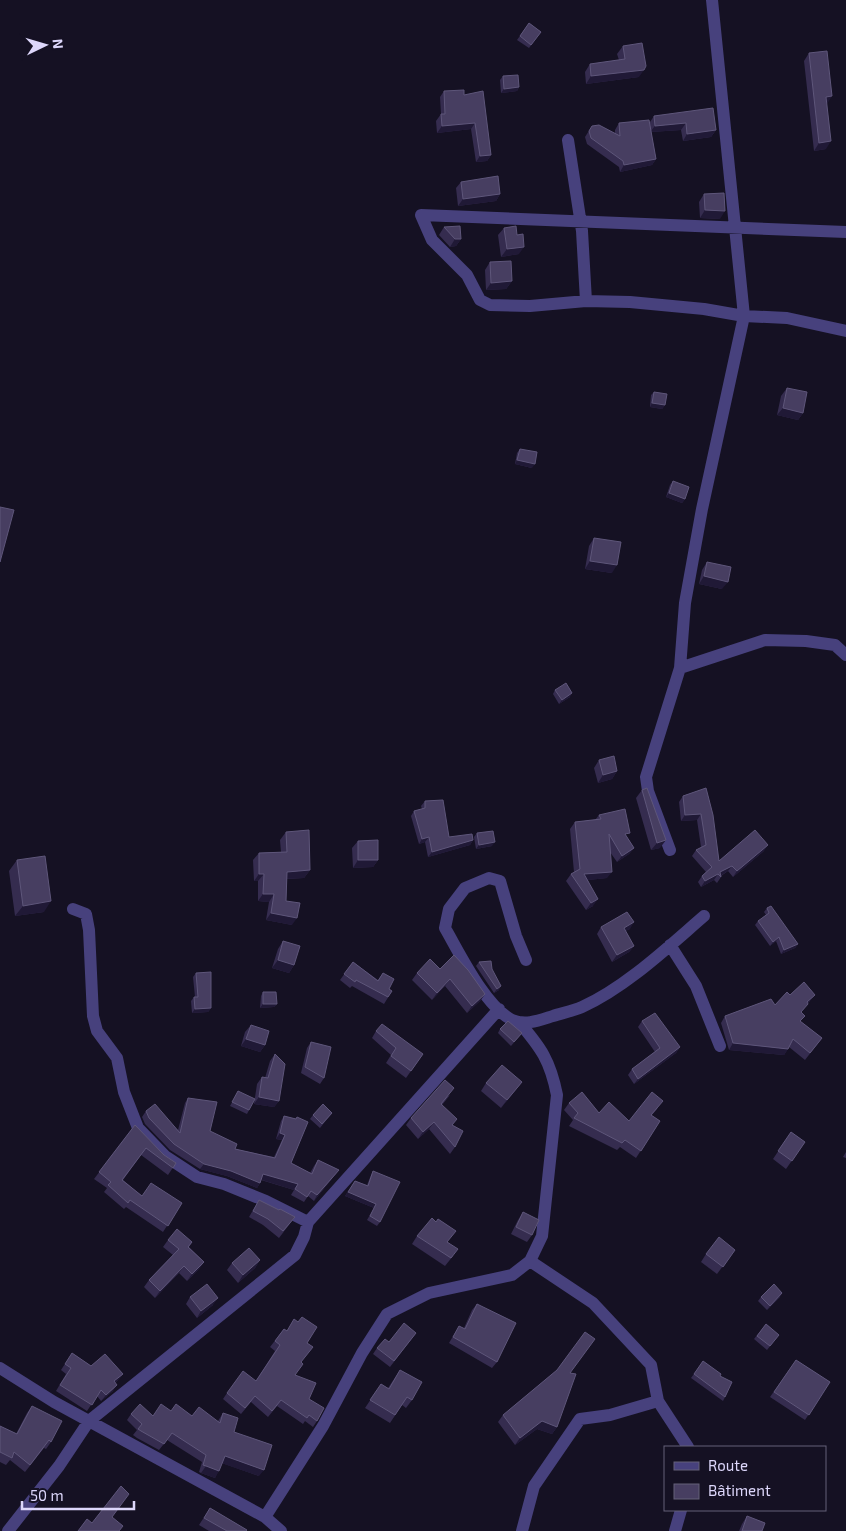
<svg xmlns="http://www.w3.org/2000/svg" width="846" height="1531" font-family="'Exo 2',sans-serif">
  <rect width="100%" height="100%" fill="#151123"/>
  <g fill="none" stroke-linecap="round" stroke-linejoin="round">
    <path stroke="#47417d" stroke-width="12" d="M568,140L582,231L586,301
      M846,232L421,215L432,240L467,275L480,300L490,305L530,306L586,301L630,302L704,309L744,316L787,318L846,331
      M680,668L765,640L806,641L835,645L846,655
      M670,850L648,791L646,777L680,668L685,603L702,509L744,316L712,0
      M73,909L86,914L89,930L93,1016L97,1031L117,1058L124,1092L138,1128L165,1156L197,1177L224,1184L266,1201L308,1222
      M670,945L696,986L720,1046
      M526,960L516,936L500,881L489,878L465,888L449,909L445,928C460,954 485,1006 512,1020C526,1026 540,1020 553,1016C562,1013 573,1011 582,1007C626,987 668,947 704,916
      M530,1261L593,1303L651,1365L658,1401L688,1447
      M0,1368L54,1402L265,1517L281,1531
      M265,1517L323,1426L362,1353L387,1314L429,1293L512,1275L530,1261L542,1236L557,1095C550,1060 541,1048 519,1022
      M8,1531L59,1466L89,1421L295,1255L304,1237L308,1222L499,1009
      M522,1531L534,1486L580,1419L610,1415L658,1401
      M675,1531L681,1510"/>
  </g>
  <path fill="#352c4f" d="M529,23L541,32L529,48L517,40Z
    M623,46L639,77L586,84L585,72L590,64L619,60L617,54Z
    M809,53L826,104V149L814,151L804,61Z
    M503,76L519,87L517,91L501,93L500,80Z
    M444,91L464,95L491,155L487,161L476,162L471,129L437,133L436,121L441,114L440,97Z
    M654,116L716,130L711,137L683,141L681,130L651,132L656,159L652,165L620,172L619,167L587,144L585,137L592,126L615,133V130L619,123L650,122Z
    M461,182L500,194L496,201L458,206L456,188Z
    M704,194L720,219L700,218L699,202Z
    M444,227L461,239L456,246L450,247L439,235Z
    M504,228L517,235L519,254L501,257L498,235Z
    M490,262L512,281L506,289L486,290L485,270Z
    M787,388L803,413L798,420L777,415L781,396Z
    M654,392L665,405L662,409L650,407L651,395Z
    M520,449L532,468L515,464L517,453Z
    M673,481L685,499L682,503L666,497L670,485Z
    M594,538L612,573L585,569L589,546Z
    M707,562L722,589L699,584L702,570Z
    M555,690L570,697L559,704L553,694Z
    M599,760L617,771L612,779L598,783L594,768Z
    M706,788L719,861L764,851L733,877L728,871L721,876V877L717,883L714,880L701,887L698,882L702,876L706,872L692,856L696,850L701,847L697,820L681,821L679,802L683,796Z
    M642,790L660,848L651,850L636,798Z
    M425,801L449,837L473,840L470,845L428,857L425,842L419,844L411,816L414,811L422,809L421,806Z
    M599,815L627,837L634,848L629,854L617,862L610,852L607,878L588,880L593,906L586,910L566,881L571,874L574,872L570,829L575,822L595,820Z
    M286,832L310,870L304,878L287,879L286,901L292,925L266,920L269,902L258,901V881H254L253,860L259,853L281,852L280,840Z
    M477,833L492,846L476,849L474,837Z
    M358,841L378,860L373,867L353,868L352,848Z
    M17,860L44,912L15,916L9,871Z
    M767,908L798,944L795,948L781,954L776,941L770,946L755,925L758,921L766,915L764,912Z
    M601,927L630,929L625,931L634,946L629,952L612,962L597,934Z
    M283,941L294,965L289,973L272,968L278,949Z
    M353,962L378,980L383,973L389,989L392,991L384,1004L352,986L350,988L340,980Z
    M479,962L499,990L494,993L476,966Z
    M440,969L485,994L480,1001L467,1013L445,986L432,1000L412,980L417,973Z
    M196,973L211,1008L208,1012L192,1013L191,1001L194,997H195L193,977Z
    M263,992L277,1004L274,1007L260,1008L261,996Z
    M790,995L810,1001L801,1012V1022L822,1038L805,1060L789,1047L784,1055L729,1050L721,1023L725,1016L775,1005Z
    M642,1021L680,1047L676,1053L634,1084L628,1075L632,1069L655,1052L638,1027Z
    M251,1025L265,1045L260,1052L241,1046L245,1032Z
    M500,1029L522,1033L511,1046L498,1033Z
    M376,1031L423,1054L406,1078L386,1063L391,1055L372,1038Z
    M311,1042L324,1078L320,1084L301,1073L307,1048Z
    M275,1054L279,1101L274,1107L254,1104L257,1084L262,1077L265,1078L270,1061Z
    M522,1082L501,1108L481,1091L486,1083Z
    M238,1091L249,1110L247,1114L230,1106Z
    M450,1095L442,1105L452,1125L455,1147L450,1154L429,1129L418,1139L406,1125L411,1118Z
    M188,1098L210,1131L235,1149L274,1157L282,1140L276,1139L281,1121L284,1116L296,1119L297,1117L291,1163L310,1173L314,1166L318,1160L339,1170L314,1201L308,1196L304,1202L291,1195L294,1190L261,1180L260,1183L257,1188L227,1176L200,1169L170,1150L145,1124L142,1117L146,1111L178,1130L185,1103Z
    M569,1103L599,1113L629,1121L658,1108L651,1116L660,1121L636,1158L620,1147L617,1150L569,1126L573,1120L564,1110Z
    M332,1113L320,1128L310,1119L313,1115Z
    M135,1125L164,1155L176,1163L168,1175L141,1155L123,1180L142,1196L182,1203L163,1232L126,1207L124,1209L104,1192L107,1188L94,1179Z
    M791,1132L805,1142L786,1169L773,1159Z
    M846,1152V1158L843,1157Z
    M373,1171L380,1222L377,1226L367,1220L374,1208L345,1196L355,1181L367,1185L371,1175Z
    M259,1200L279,1210L295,1217L279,1238L263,1225L249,1217Z
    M523,1212L532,1235L527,1242L511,1234L518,1220Z
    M417,1236L448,1242L453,1256L445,1266L412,1244Z
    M168,1240L192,1242L189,1247L204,1262L199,1269L187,1281L179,1273L155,1298L144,1287L149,1280L173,1255L163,1247Z
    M735,1250L717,1274L701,1262L706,1254Z
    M260,1260L255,1268L238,1283L227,1270L232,1263Z
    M190,1297L213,1305L197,1318L186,1304Z
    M761,1297H780L767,1310L758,1301Z
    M477,1304L497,1362L492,1368L449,1343L459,1326L464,1328L472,1310Z
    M766,1324L779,1335L767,1350L754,1339Z
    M284,1329L307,1343L301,1362L295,1375L309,1399L317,1421L313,1427L305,1421L303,1424L277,1406L268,1417L251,1402L241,1414L223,1399L227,1393L256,1381L275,1351L270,1347Z
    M416,1333L390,1367L373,1354L377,1348L389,1342Z
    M72,1353L91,1366L123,1374L118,1380L115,1383L113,1391L101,1401L97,1396L87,1411L56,1391L66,1374L61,1370Z
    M796,1360L830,1382L805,1420L770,1397Z
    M703,1361L720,1376L725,1397L723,1401L691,1378Z
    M400,1370L412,1400L406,1408L402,1405L390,1423L365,1408L381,1384L388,1388Z
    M570,1373L557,1427L552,1434L537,1429L515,1445L498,1422L503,1415Z
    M32,1406L51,1442L46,1449L44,1448L25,1472L10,1460L6,1465L0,1462V1426L16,1434L27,1413Z
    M171,1411L218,1421L223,1413L259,1476L222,1463L215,1478L201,1473L199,1472L202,1462L167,1440L159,1450L137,1438L133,1435L137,1430L127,1420L131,1414L153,1415Z
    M210,1508L246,1531H209L199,1525Z
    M747,1516L762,1531H739L742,1524Z"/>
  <path fill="#201936" d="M644,70L639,77L586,84L591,76Z
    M519,87L517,91L501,93L504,89Z
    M832,96L827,104L826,97Z
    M475,123L471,129L437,133L442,126Z
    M686,123L681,130L650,132L655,126Z
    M716,130L711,137L683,141L687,134Z
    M831,141L826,149L814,151L819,143Z
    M491,155L487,161L476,162L480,156Z
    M656,159L652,165L620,172L624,165Z
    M500,194L496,201L458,206L463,199Z
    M705,210L725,211L720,219L700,218Z
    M455,239H461L456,246L450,247Z
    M524,247L519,254L501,257L507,249Z
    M512,281L506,289L486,290L491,283Z
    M652,403L665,405L662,409L650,407Z
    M783,408L803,413L798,420L777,415Z
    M517,460L535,464L532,468L515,464Z
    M669,493L685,499L682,503L666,497Z
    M590,561L617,565L612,573L585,569Z
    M704,576L728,582L722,589L699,584Z
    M572,693L570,697L559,704L562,700Z
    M617,771L612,779L598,783L603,775Z
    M701,814L697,820L681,821L685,815Z
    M429,837L425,842L419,844L422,839Z
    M473,840L470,845L428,857L432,852Z
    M666,840L660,848L651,850L657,843Z
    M495,842L492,846L476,849L479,845Z
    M768,845L764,851L733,877L737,871Z
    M634,848L629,854L617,862L622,856Z
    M358,860H378L373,867L353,868Z
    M732,866L728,871L720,876V872Z
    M310,870L304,878L282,879L287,872Z
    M612,872L607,878L579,881L584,874Z
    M259,874H264L258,881H254Z
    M718,874L714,880L701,887L705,881Z
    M263,894H274L269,902L258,901Z
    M598,899L593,906L586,910L591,903Z
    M51,901L44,912L15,916L23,906Z
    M271,913L297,918L292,925L266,920Z
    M634,922L630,929L619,934L624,928Z
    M779,937L776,941L770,946L773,942Z
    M798,944L795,948L781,954L784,950Z
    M634,946L629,952L612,962L617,955Z
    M278,960L294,965L289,973L272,968Z
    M450,979L445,986L432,1000L437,993Z
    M501,986L499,990L494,993L497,989Z
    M485,994L480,1001L467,1013L472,1006Z
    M815,995L810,1001L802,1009L807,1002Z
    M263,1004H277L274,1007L260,1008Z
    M211,1008L208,1012L192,1013L195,1009Z
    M246,1039L265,1045L260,1052L241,1046Z
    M733,1043L788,1049L784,1055L729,1050Z
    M680,1047L676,1053L634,1084L638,1079Z
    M522,1082L516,1090L501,1108L507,1100Z
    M259,1097L279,1101L274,1107L254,1104Z
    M434,1122L429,1129L418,1139L423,1132Z
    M280,1133L285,1135L282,1140L276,1139Z
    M204,1164L231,1171L260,1183L257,1188L227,1176L200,1169Z
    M339,1170L335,1175L314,1201L317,1195Z
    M263,1174L298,1184L294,1190L259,1179Z
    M348,1192L376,1204L374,1208L345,1196Z
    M260,1260L255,1268L238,1283L243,1275Z
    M204,1262L199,1269L187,1281L192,1274Z
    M184,1266L179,1273L155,1298L160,1291Z
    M782,1293L780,1297L767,1310L770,1306Z
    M218,1298L213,1305L197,1318L201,1311Z
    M123,1374L118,1380L110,1387L114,1381Z
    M117,1385L113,1391L101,1401L106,1395Z
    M542,1421L557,1427L552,1434L537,1429L515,1445L520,1438Z
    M225,1456L264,1470L259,1476L221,1463Z
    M206,1466L219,1471L215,1478L201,1473Z"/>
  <path fill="#473e61" stroke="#5e567a" d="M529,23L541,32L531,45L520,36Z
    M642,43L646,66L644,70L591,76L590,64L625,59L623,46Z
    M827,51L832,96L826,97L831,141L819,143L809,53Z
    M518,75L519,87L504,89L503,76Z
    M464,90V95L483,91L491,155L480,156L475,123L442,126L441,114H445L444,91Z
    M713,108L716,130L687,134L686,123L655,126L654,116Z
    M649,120L656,159L624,165L623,161L591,138L589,131L592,126L599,125L620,136L619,123Z
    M498,176L500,194L463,199L461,182Z
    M724,193L725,211L705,210L704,194Z
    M460,226L461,239H455L444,227Z
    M516,226L517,235L523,234L524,247L507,249L504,228Z
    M511,261L512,281L491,283L490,262Z
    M787,388L807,392L803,413L783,408Z
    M654,392L667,394L665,405L652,403Z
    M520,449L537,452L535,464L517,460Z
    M673,481L689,487L685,499L669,493Z
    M0,507L14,510L0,562Z
    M594,538L621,542L617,565L590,561Z
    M707,562L731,567L728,582L704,576Z
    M566,683L572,693L562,700L555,690Z
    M614,756L617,771L603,775L599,760Z
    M647,788L666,840L657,843L642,790Z
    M706,788L713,815L719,861L755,830L768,845L737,871L732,866L720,872L721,877L718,874L705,881L702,876L712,867L696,850L706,845L701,814L685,815L683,796Z
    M443,800L449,837L472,834L473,840L432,852L429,837L422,839L414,811L425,808V801Z
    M625,809L630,833L625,834L634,848L622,856L609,834L612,872L584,874L598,899L591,903L571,874L580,869L575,822L601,819L599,815Z
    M309,830L310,870L287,872L286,901L300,903L297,918L271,913L274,894H263L264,874H259V853L287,852L286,832Z
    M493,831L495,842L479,845L477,833Z
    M378,840V860H358V841Z
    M45,856L51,901L23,906L17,860Z
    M771,906L798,944L784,950L779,937L773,942L758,921L769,913L767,908Z
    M627,912L634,922L624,928L634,946L617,955L601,927Z
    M283,941L300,946L294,965L278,960Z
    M454,955L468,970L485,994L472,1006L450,979L437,993L417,973L430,959L440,969Z
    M491,961L492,969L501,986L497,989L479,962Z
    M353,962L378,981L383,973L394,979L389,989L392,991L388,997L356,980L355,982L344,974Z
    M211,972V1008L195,1009L194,997H198L196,973Z
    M804,982L815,995L807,1002L808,1004L801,1012L805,1016L800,1021L822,1038L810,1053L793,1039L788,1049L733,1043L725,1016L771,999L775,1005L787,992L790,995Z
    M263,992H276L277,1004H263Z
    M655,1013L680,1047L638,1079L632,1069L660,1048L642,1021Z
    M508,1021L522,1033L514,1042L500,1029Z
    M382,1024L423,1054L411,1071L391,1056L396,1048L376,1031Z
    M251,1025L269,1031L265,1045L246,1039Z
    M311,1042L331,1047L324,1078L305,1067Z
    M275,1054L285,1064L279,1101L259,1097L262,1077L268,1078Z
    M502,1065L522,1082L507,1100L486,1083Z
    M445,1080L454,1088L441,1104L457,1119L452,1125L463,1131L455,1147L434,1122L423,1132L411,1118Z
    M238,1091L255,1099L249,1110L232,1102Z
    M582,1092L599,1113L609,1102L629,1121L652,1092L663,1101L651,1115L660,1121L641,1151L625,1140L622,1143L574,1118L578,1113L569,1103Z
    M188,1098L217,1102L210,1131L237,1144L235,1149L275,1158L285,1135L280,1133L284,1116L296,1119L297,1117L308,1122L291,1163L312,1174L318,1160L339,1170L317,1195L311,1191L307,1197L295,1189L298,1184L263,1174L260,1183L231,1171L204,1164L174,1144L149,1118L146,1111L155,1104L180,1133Z
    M323,1104L332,1113L322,1124L313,1115Z
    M135,1125L164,1155L176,1163L173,1168L146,1148L122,1180L142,1196L151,1183L182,1203L168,1226L130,1200L128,1203L108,1185L111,1182L99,1172Z
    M791,1132L805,1142L792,1161L778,1151Z
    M373,1171L400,1182L380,1222L370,1216L376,1204L348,1192L355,1181L368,1186Z
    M259,1200L279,1210L280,1209L295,1217L283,1231L268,1219L253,1211Z
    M523,1212L539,1220L532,1235L516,1227Z
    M432,1218L436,1222L438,1219L456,1231L447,1242L458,1249L451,1258L417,1236Z
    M177,1229L192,1242L188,1247L204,1262L192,1274L184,1266L160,1291L149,1280L179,1249L168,1240Z
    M719,1237L735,1250L723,1267L706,1254Z
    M249,1248L260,1260L243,1275L232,1263Z
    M207,1284L218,1298L201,1311L190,1297Z
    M774,1284L782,1293L770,1306L761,1297Z
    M477,1304L516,1323L497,1362L453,1337L459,1326L465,1329Z
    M302,1317L317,1327L307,1343L313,1347L301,1362L303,1364L295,1375L316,1383L309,1399L324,1408L317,1421L309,1415L307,1418L281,1400L272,1411L255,1396L245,1408L227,1393L243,1371L256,1381L280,1345L275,1341L284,1329L287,1331L294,1319L298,1322Z
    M404,1323L416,1333L394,1361L377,1348L385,1339L389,1342Z
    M766,1324L779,1335L770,1346L757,1336Z
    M585,1332L595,1339L570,1373L576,1374L557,1427L542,1421L520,1438L503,1415L557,1370Z
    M72,1353L91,1366L105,1354L123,1374L114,1381L117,1385L106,1395L101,1390L92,1405L60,1385L71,1368L65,1364Z
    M796,1360L830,1382L809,1415L774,1392Z
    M703,1361L721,1374L720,1376L732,1382L725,1397L694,1374Z
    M400,1370L422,1382L412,1400L407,1397L395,1415L370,1400L381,1384L389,1389Z
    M140,1404L153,1416L161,1404L171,1411L176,1404L192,1416L199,1407L220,1423L223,1413L238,1418L234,1432L272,1445L264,1470L225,1456L219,1471L206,1466L203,1465L206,1455L172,1433L164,1444L141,1431L138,1429L142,1424L131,1414Z
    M32,1406L62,1421L51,1442L49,1440L30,1465L14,1452L12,1458L0,1452V1426L17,1434Z
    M121,1486L129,1494L112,1517L123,1526L119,1531H78L87,1519L92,1523Z
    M210,1508L247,1530L246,1531H227L204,1518Z
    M747,1516L765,1523L762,1531H742Z"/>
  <rect x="664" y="1446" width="162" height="65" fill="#151123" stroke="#656079"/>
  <rect x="674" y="1462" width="25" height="8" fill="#47417d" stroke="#656079"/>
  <text x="708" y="1471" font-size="15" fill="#ddd7fb">Route</text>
  <rect x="674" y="1484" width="25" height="15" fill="#473e61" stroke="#656079"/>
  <text x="708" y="1496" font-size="15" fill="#ddd7fb">Bâtiment</text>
  <g transform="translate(45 45) rotate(85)" stroke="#151123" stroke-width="4" paint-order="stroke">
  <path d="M0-4L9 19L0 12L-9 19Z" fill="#ddd7fb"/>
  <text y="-8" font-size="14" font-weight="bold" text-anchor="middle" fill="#ddd7fb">N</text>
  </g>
  <path d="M22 1501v8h112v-8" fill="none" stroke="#ddd7fb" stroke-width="2.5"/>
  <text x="30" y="1501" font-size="15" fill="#ddd7fb" stroke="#151123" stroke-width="4" paint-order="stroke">50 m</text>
</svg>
